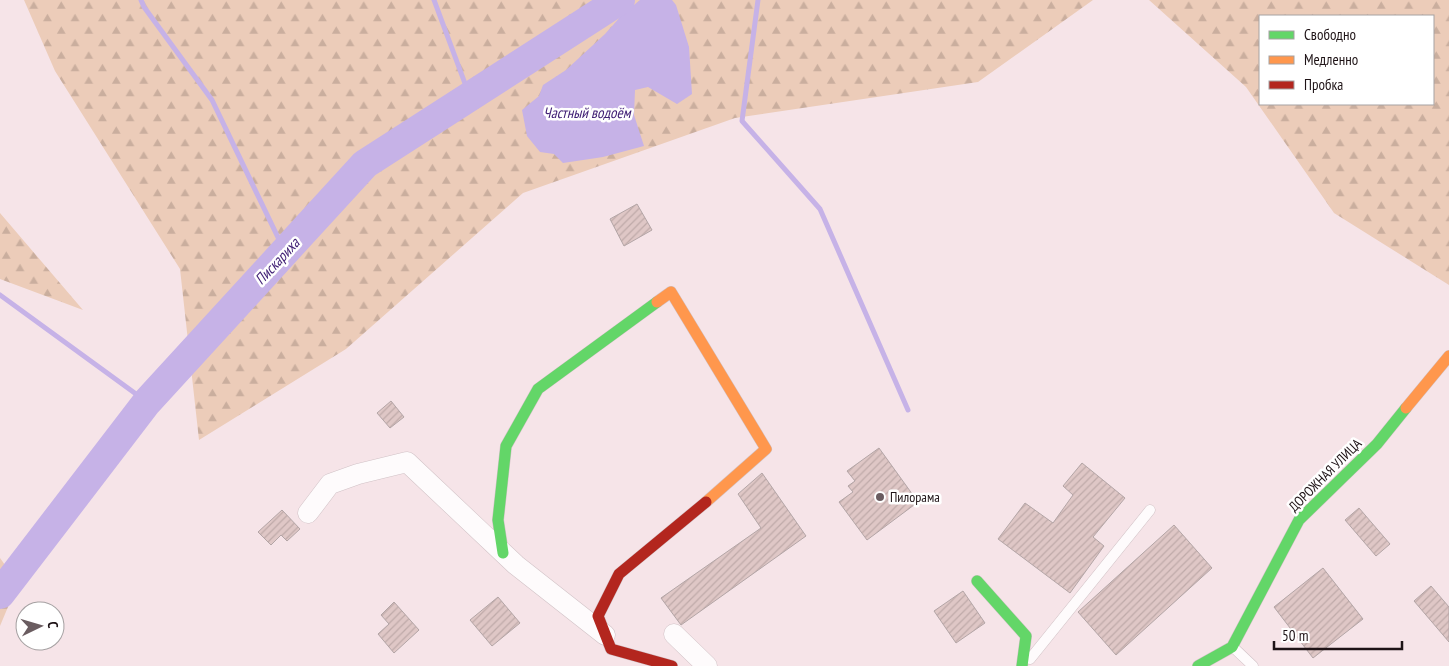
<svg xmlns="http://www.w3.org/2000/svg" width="1449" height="666" font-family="'PT Sans Narrow',sans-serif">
  <defs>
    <pattern id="forest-firs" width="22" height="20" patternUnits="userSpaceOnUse" patternTransform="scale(1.25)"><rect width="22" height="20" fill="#ecccb9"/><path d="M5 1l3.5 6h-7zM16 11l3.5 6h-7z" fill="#caae9e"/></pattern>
    <pattern id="building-hatch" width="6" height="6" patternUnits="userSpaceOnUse" patternTransform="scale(1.25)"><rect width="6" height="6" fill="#dfc7c6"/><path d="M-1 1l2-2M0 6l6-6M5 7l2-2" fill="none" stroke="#bfaaa9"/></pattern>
  </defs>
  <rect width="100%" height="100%" fill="#f6e4e8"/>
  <path fill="url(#forest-firs)" fill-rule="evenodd" d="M24,0H1093L978,82L735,118L523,193L346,349L199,440L180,269L55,71Z
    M1149,0H1449V285L1334,213L1246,87ZM1433,16V104H1260V16Z
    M0,213L83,310L0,279Z
    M0,558L18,583L0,626Z"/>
  <path fill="#c6b2e7" d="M640,0H672L676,5L689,47L692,94L677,104L648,87L635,90L634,115L644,146L603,157L563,163L554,154L540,152L527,136L522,110L539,96L543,85L566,70L605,34L622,15Z"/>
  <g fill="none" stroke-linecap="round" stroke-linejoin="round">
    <path stroke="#c6b2e7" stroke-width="5" d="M141,0L144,7L212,100L285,252
      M434,0L470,97
      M758,0L742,121L820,209L908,410
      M0,295L147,402"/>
    <path stroke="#c6b2e7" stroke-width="30" d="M0,594L147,402L365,164L620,0"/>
  </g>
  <path fill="url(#building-hatch)" stroke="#b3a5a6" d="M637,204L652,230L624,246L610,219Z
    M391,401L404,417L390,428L377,413Z
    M879,448L918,502L867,540L839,502L853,492L848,486L855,481L847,471Z
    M1082,463L1125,498L1093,537L1104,546L1070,593L998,539L1025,503L1053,523L1073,495L1063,486Z
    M762,473L806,536L681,625L661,598L761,528L738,494Z
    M1359,508L1390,544L1376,556L1345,520Z
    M282,510L300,529L287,541L281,535L271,545L258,532Z
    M1174,525L1212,568L1116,655L1078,612Z
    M1323,568L1363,619L1313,658L1274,607Z
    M1431,586L1449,607V642L1414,601Z
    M963,591L985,623L956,643L934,611Z
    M498,597L520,623L492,646L470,620Z
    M394,602L419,630L394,653L378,634L389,624L381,615Z"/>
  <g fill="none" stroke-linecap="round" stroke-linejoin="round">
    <defs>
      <path id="lane" d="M1233,647L1253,666
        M1030,659L1150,510"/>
      <path id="street" d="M308,513L330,484L358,474L407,462L516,565L605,635
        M674,634L707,666"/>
      <path id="fast" d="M503,553L498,520L506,446L538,389L657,302
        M977,581L1026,636L1022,666
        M1198,666L1232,647L1299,520L1377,444L1406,408"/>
      <path id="slow" d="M657,302L671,292L766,449L706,502
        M1406,408L1449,356"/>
      <path id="jam" d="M672,666L611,649L598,616L619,574L706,502"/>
    </defs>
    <use href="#lane" stroke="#d1c2c6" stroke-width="11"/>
    <use href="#street" stroke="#d1c2c6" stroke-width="21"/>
    <use href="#fast" stroke="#d1c2c6" stroke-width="12"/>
    <use href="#slow" stroke="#d1c2c6" stroke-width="12"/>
    <use href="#jam" stroke="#d1c2c6" stroke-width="12"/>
    <use href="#lane" stroke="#fefbfc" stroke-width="10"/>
    <use href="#street" stroke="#fefbfc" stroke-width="20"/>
    <use href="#fast" stroke="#63d668" stroke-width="11"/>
    <use href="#slow" stroke="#ff974d" stroke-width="11"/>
    <use href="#jam" stroke="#b3261e" stroke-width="11"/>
  </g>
  <circle fill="#6a5c60" stroke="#fff" stroke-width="2" cx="880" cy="497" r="5"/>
  <g text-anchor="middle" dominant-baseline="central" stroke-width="5" stroke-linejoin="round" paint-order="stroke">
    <g font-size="14" fill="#1e1316" stroke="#fff">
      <text transform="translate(1325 475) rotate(-45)">ДОРОЖНАЯ УЛИЦА</text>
    </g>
    <g font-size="14" fill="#1e1316" stroke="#fff" text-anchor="start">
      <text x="890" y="497">Пилорама</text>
    </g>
    <g font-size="15" font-style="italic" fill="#412075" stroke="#fff">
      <text x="587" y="112">Частный водоём</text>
      <text transform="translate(277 261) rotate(-47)">Пискариха</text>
    </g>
  </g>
  <rect x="1259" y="15" width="175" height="90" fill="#ffffff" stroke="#a5a1a2"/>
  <rect x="1269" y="31" width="25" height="8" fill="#63d668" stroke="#a5a1a2"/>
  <text x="1304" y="40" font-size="15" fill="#1e1316">Свободно</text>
  <rect x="1269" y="56" width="25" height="8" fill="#ff974d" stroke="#a5a1a2"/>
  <text x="1304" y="65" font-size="15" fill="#1e1316">Медленно</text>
  <rect x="1269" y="81" width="25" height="8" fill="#b3261e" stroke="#a5a1a2"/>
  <text x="1304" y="90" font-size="15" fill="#1e1316">Пробка</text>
  <g transform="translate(40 626) rotate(85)"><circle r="24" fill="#ffffff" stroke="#a5a1a2"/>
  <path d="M0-4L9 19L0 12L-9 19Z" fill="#6a5c60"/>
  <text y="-8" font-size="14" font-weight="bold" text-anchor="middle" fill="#1e1316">С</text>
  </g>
  <path d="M1274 641v8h128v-8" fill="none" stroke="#1e1316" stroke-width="2.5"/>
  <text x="1282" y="641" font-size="15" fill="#1e1316" stroke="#ffffff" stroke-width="4" paint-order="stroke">50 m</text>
</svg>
